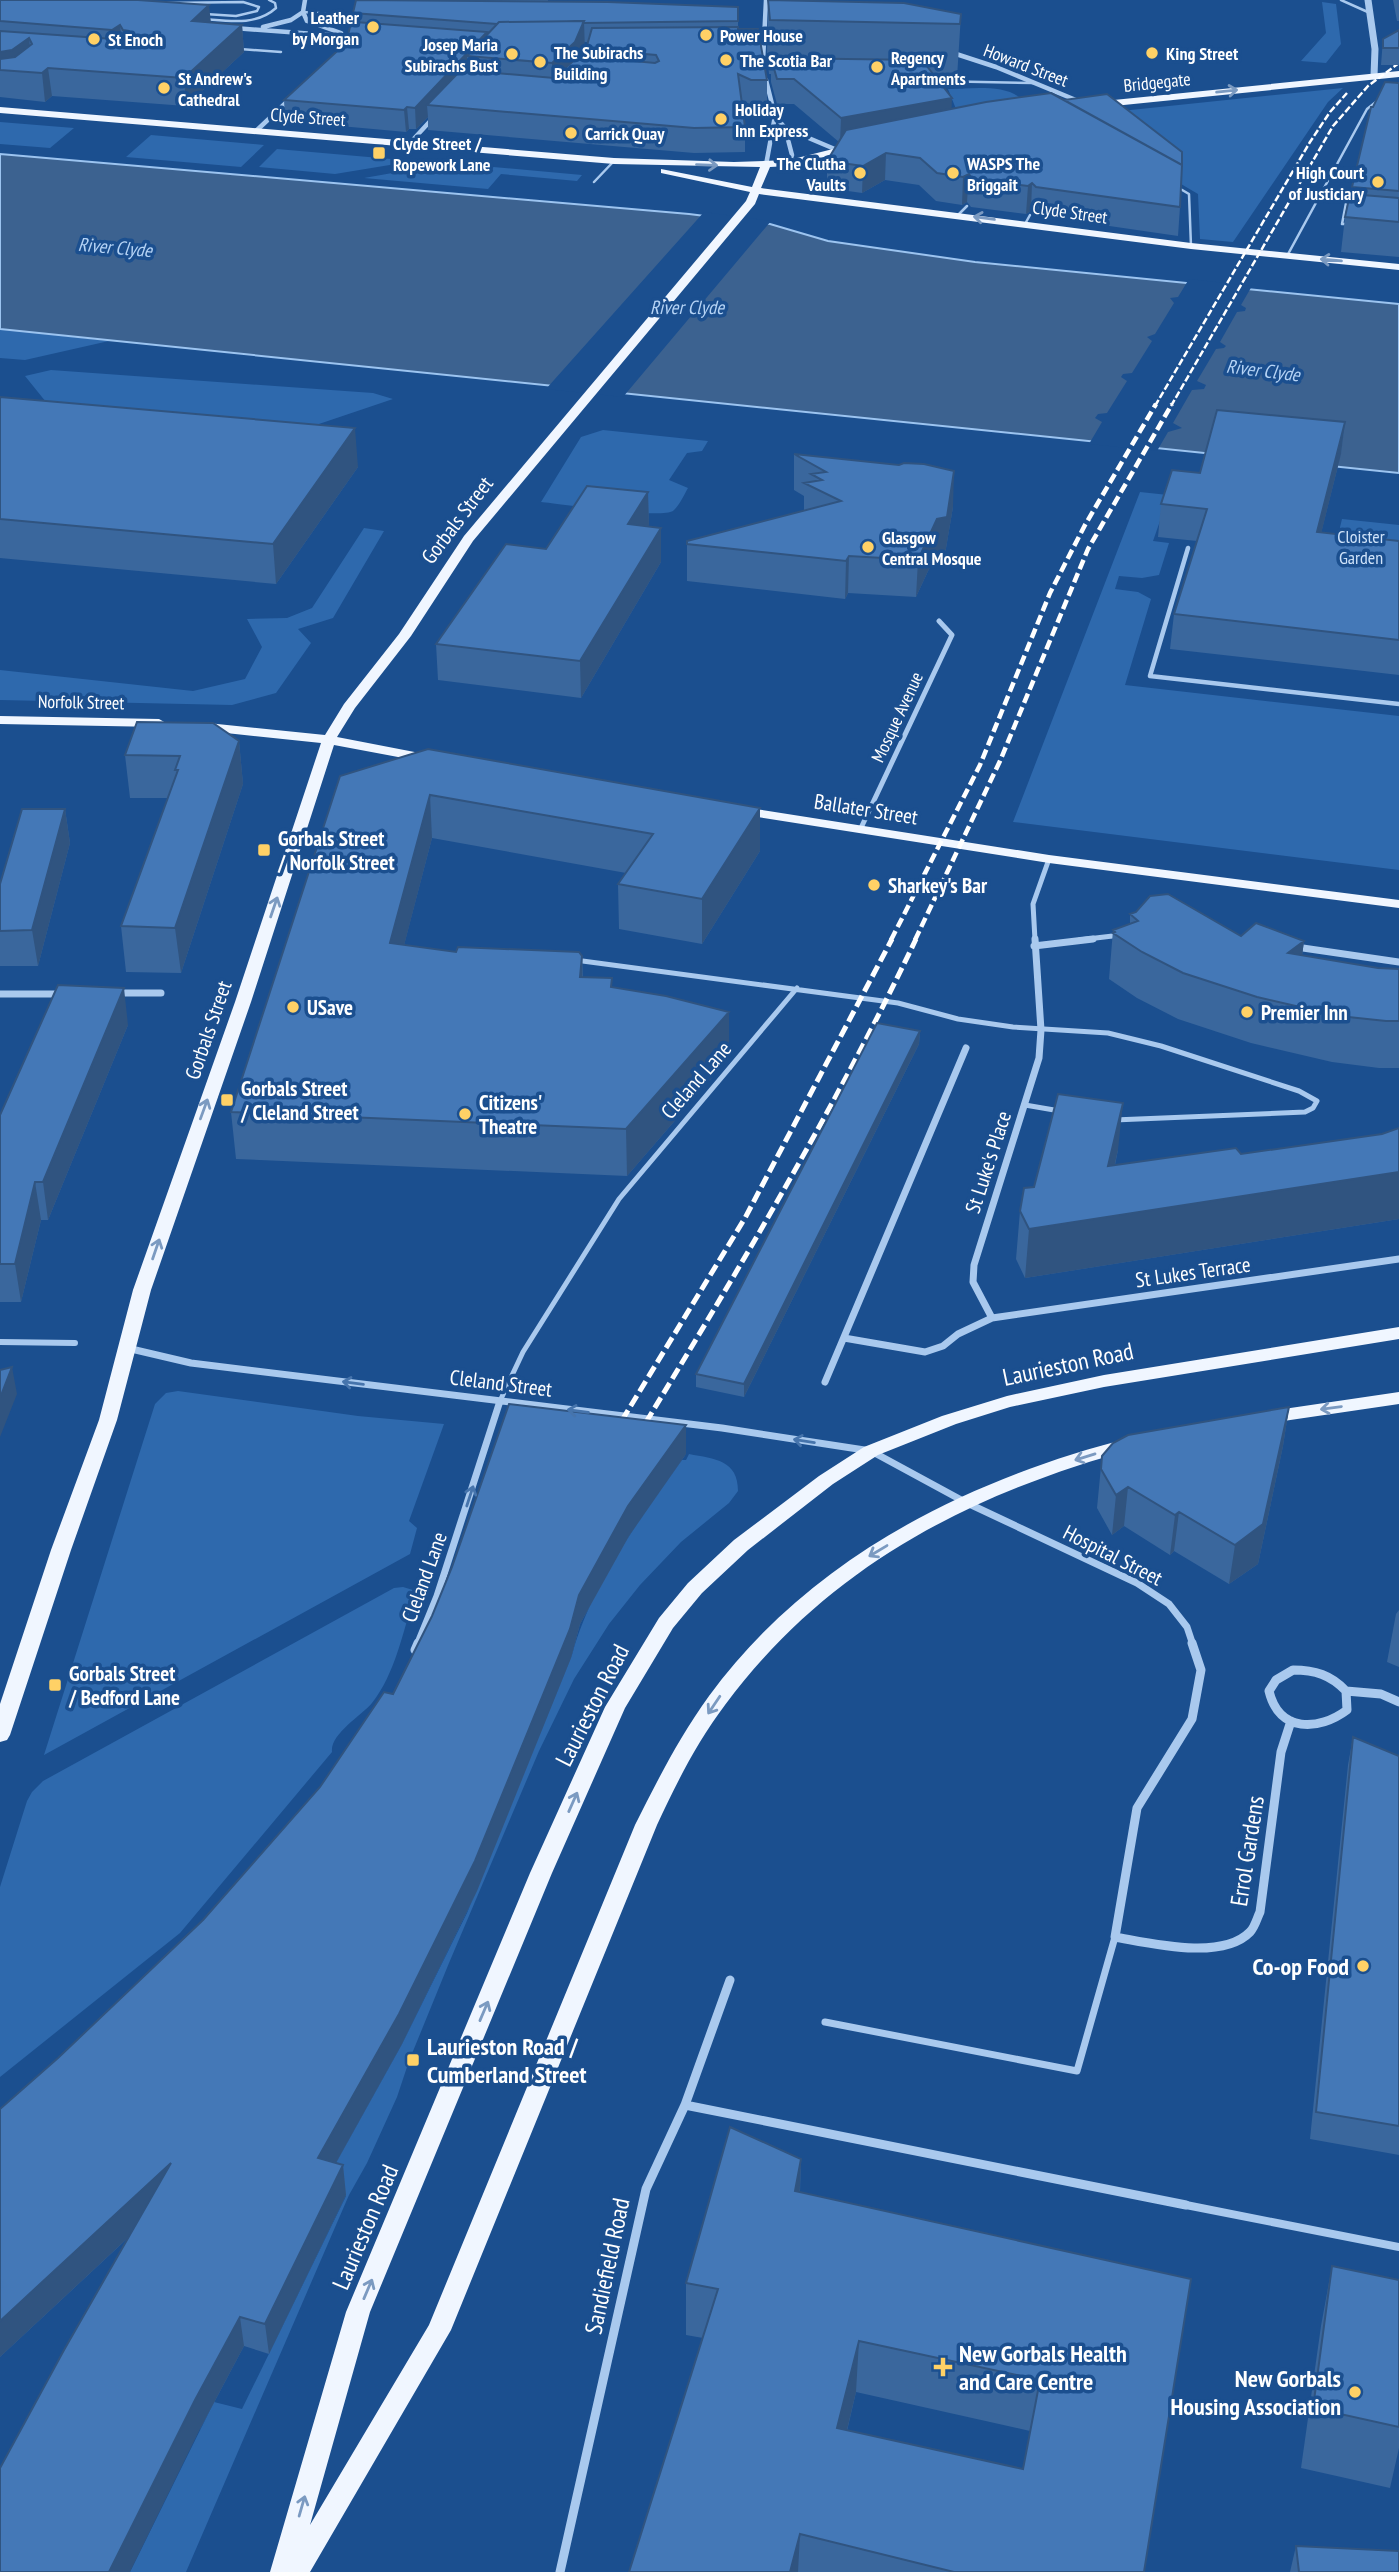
<svg xmlns="http://www.w3.org/2000/svg" width="1399" height="2572" font-family="'PT Sans Narrow',sans-serif">
  <rect width="100%" height="100%" fill="#1b4f8f"/>
  <path fill="#2e69ad" d="M1322,2L1336,4L1341,44L1326,63L1301,61L1326,33Z
    M1343,88L1328,102L1233,242L1200,239L1198,194L1181,184L1170,158L1121,111Z
    M948,89C968,89 1002,84 1019,97L1015,101L958,114Z
    M0,122L74,128L50,148L0,144Z
    M151,135L264,145L241,167L126,157Z
    M277,149L414,161L335,174L259,167Z
    M449,163L582,175L577,181L501,174L488,189L364,178Z
    M0,329L109,341L25,360L0,358Z
    M51,370L373,393L393,399L313,426L46,402L25,376Z
    M603,430L708,441L702,451L687,453L669,480L688,488C684,495 679,506 673,511C659,519 562,504 541,502L581,437Z
    M1140,492L1215,500L1167,501L1153,541L1169,543L1159,575L1142,578L1119,576L1115,589L1138,592L1151,599L1125,685L1399,716V870L1013,822Z
    M1342,519L1399,525V575L1330,568Z
    M364,528L384,531L333,618L298,629L311,643L276,693L232,705L0,700V670L193,691L245,679L262,647L247,619L287,618L312,608Z
    M178,1391L358,1416L444,1424L409,1521L417,1528L410,1554L44,1755L155,1404L166,1393Z
    M689,1454C715,1459 738,1460 738,1491L729,1503L681,1542L640,1585L609,1624L574,1679L539,1751L449,1963L409,2061L397,2097L367,2163L349,2195L186,2572H130L214,2402L242,2409L346,2196L322,2188L402,2044L467,1913L572,1655C592,1582 639,1521 682,1460H686Z
    M403,1587L413,1590L414,1597C403,1632 395,1674 372,1703C361,1716 330,1734 332,1752L180,1933L0,2077V1887L27,1801L32,1792L43,1781L394,1588Z"/>
  <path fill="#3c6290" stroke="#9cc4f0" stroke-width="2" d="M0,154L689,214L770,224L828,241L975,262L1399,304V473L0,329Z"/>
  <path fill="#1b4f8f" d="M704,212L771,221L623,397L546,389Z
    M1189,279L1252,286L1241,305L1246,308L1245,311L1237,312L1220,342L1226,346L1224,348L1216,349L1197,381L1206,385L1204,389L1192,390L1173,423L1182,428L1168,432L1157,451L1089,444L1102,422L1095,418L1098,414L1107,413L1127,381L1121,377L1123,374L1132,373L1152,341L1147,337L1155,334L1174,303L1170,298L1178,297Z"/>
  <g fill="none" stroke-linecap="round" stroke-linejoin="round">
    <path stroke="#a9c9ee" stroke-width="2.5" d="M1341,0L1370,13
      M167,3L243,2L259,7L257,11L236,16L205,14
      M303,12L359,16
      M204,19C229,21 256,26 276,8L275,3L269,0
      M240,49L281,52
      M933,81L1033,83
      M594,182L614,161
      M1177,187L1189,194L1191,246
      M1347,198L1342,224H1351
      M958,215L967,206
      M1025,224L1030,215
      M1287,256L1367,109L1381,98"/>
    <path stroke="#a9c9ee" stroke-width="4.5" d="M1188,548L1150,676L1399,704"/>
    <path stroke="#a9c9ee" stroke-width="5" d="M575,960L898,1003L958,1019L1013,1027L1108,1033L1161,1046L1299,1091L1317,1101L1313,1108L1305,1112L1114,1120
      M1025,1105L1060,1111
      M500,1401L523,1352L619,1199L797,988"/>
    <path stroke="#a9c9ee" stroke-width="7" d="M825,2022L1077,2071L1115,1937"/>
    <path stroke="#a9c9ee" stroke-width="6" d="M0,1342L75,1343"/>
    <path stroke="#a9c9ee" stroke-width="8" d="M1186,2205L1399,2247"/>
    <path stroke="#a9c9ee" stroke-width="4.5" d="M305,0L303,12L307,21L341,33
      M263,27L291,20L303,12
      M234,28L355,37
      M950,52L996,67L1083,103
      M763,61L766,0
      M766,80L775,116L766,165
      M775,116L785,128L837,150
      M785,128L792,155L789,163
      M256,131L291,98
      M410,143L433,118"/>
    <path stroke="#a9c9ee" stroke-width="5" d="M860,830L952,635L939,621
      M1035,940L1033,904L1049,859
      M1079,940L1121,935"/>
    <path stroke="#a9c9ee" stroke-width="7" d="M1034,946L1093,939
      M1296,947L1399,962
      M116,993H161
      M0,994H62
      M992,1318L973,1282L974,1265L1039,1058L1041,1030L1035,939
      M844,1338L925,1352L943,1346L958,1334L992,1318L1399,1259
      M127,1348L191,1363L722,1428L871,1451L965,1502L1137,1583L1169,1604L1187,1627L1193,1645
      M825,1382L966,1048
      M417,1645L437,1596L500,1401"/>
    <path stroke="#a9c9ee" stroke-width="9" d="M1192,1643L1201,1670L1192,1719L1137,1808L1115,1937C1150,1943 1222,1961 1250,1932C1255,1927 1257,1918 1260,1912L1281,1752L1291,1721
      M415,1650L418,1643
      M1293,1670C1315,1670 1331,1675 1346,1691L1347,1710C1319,1731 1279,1733 1269,1691L1276,1680Z
      M1346,1691L1381,1694L1399,1702
      M685,2105L1186,2205
      M560,2572L646,2189L685,2105L730,1980"/>
    <path stroke="#a9c9ee" stroke-width="7" d="M1368,0L1375,49L1374,76"/>
    <path fill="#f0f6ff" fill-rule="evenodd" d="M1399,71V77L1094,108L1089,105L1094,102Z
      M0,107L614,158L734,162L789,160L857,143L862,146L860,148L789,166L770,167L761,188L1191,243L1399,264V270L1191,249L759,194L755,204L473,541L411,636L355,708L337,737L430,755L437,759L430,763L334,745L251,1002L151,1290L117,1420L71,1550L10,1735L7,1740L0,1742V1704L51,1550L99,1420L133,1290L235,1002L321,743L198,730L191,726L198,722L325,735L344,704L399,634L464,536L746,201L750,192L661,173V169L752,187L760,167L614,164L0,113Z
      M0,716L159,719L166,723L159,727L0,724Z
      M737,806L1049,855L1399,900V908L1049,863L732,813L730,810Z
      M1399,1327V1339L1104,1387L1010,1407L956,1424L878,1455L833,1484L748,1550L702,1593L673,1628L625,1708L552,1873L370,2312L310,2525L429,2325L635,1825C657,1781 680,1736 709,1696C810,1558 968,1479 1130,1438L1137,1440L1139,1444L1137,1448C972,1493 829,1565 725,1705C697,1742 676,1784 657,1825L451,2330L310,2572H270L346,2312L530,1873L605,1707L659,1618L688,1583L734,1540L819,1476L864,1447L942,1416L1007,1396L1104,1375Z
      M1399,1392V1404L1264,1424L1255,1418L1264,1412Z"/>
    <path stroke="#fff" stroke-width="2.5" stroke-dasharray="7 2.5" stroke-linecap="butt" d="M1155,406L1310,142L1330,112L1347,93
      M1171,406L1333,126L1368,86L1399,63"/>
    <path stroke="#fff" stroke-width="4.5" stroke-dasharray="10 4.5" stroke-linecap="butt" d="M891,940L980,765L1050,593L1085,525L1156,404
      M915,940L1000,761L1088,549L1172,404"/>
    <path stroke="#fff" stroke-width="5" stroke-dasharray="12 5" stroke-linecap="butt" d="M613,1435L745,1218L892,939
      M637,1437C736,1274 834,1111 916,939"/>
  </g>
  <path fill="#3a679d" fill-rule="evenodd" d="M0,0L242,25L244,52L186,106L52,96L45,102L0,97Z
    M358,0H548V2L738,7V29L767,80V104L751,105L742,100L745,127V152L694,153L428,130V117L416,129H409L406,132L285,121L284,100L346,43L354,24L353,13ZM584,42H588L586,49V57L583,56L585,52Z
    M768,0L961,14L957,78L935,77L951,109L1180,207L1178,236L1034,215L1031,211L1026,214L971,207L967,202L962,205L936,201L919,185L885,180L862,193L827,188V161L839,142L794,104H777L771,82V74H769L767,53Z
    M1393,0H1399V21H1397Z
    M1399,30V65H1381L1383,39Z
    M1399,83V257L1341,252L1345,217L1373,107Z
    M0,397L358,467L276,584L0,558Z
    M1345,422L1341,454L1321,533L1399,541V675L1170,649L1174,614L1197,541L1158,537L1161,504L1200,473Z
    M794,454L953,507L945,554L935,556L916,597L848,593L845,599L687,581V541L804,511V496L794,490Z
    M648,492L649,526L661,562L581,698L438,680L436,644L546,549Z
    M239,741L243,784L181,973L126,972L121,926L168,798H130L125,755Z
    M340,776L760,808V851L702,944L619,929L618,884L626,873L432,838L404,945L456,952L582,956L583,977L612,978V987L729,1058L627,1176L236,1159L231,1112Z
    M65,809L70,843L38,966H0V884Z
    M1130,914L1241,936L1304,941L1302,956L1378,968L1399,969V1068H1379L1332,1062L1251,1043L1178,1019L1137,998L1109,979L1113,930L1130,924Z
    M128,1025L48,1220H41L21,1302H0V1115Z
    M920,1031L919,1044L744,1397L696,1387V1374Z
    M1399,1128V1219L1025,1278L1016,1259L1020,1211L1034,1187L1118,1150L1115,1165L1241,1154L1382,1134Z
    M1289,1407L1283,1446L1258,1564L1229,1584L1174,1551L1170,1555L1124,1526L1112,1535L1097,1508L1102,1456Z
    M686,1454L629,1536L580,1624L571,1658L477,1891L402,2044L336,2163L343,2165L346,2195L269,2354L244,2346L200,2429L129,2237L0,2357V2109L58,2058L203,1920L320,1787L393,1694Z
    M1399,1610V1667L1387,1662L1396,1614Z
    M1353,1737L1399,1756V2155L1310,2139L1348,1765Z
    M801,2159L800,2192L1191,2279L1144,2572H629L703,2338L686,2335V2283ZM856,2392L1030,2431L1023,2469L847,2431Z
    M1332,2266L1399,2280V2448L1390,2488L1301,2468L1321,2326Z
    M1296,2546L1399,2572H1290Z"/>
  <path fill="#305480" d="M209,5L212,32L192,21Z
    M584,21L585,52L575,73L553,94L552,63Z
    M120,25L123,52L115,57L112,30Z
    M242,25L244,52L186,106L184,78Z
    M487,32L488,52L467,56L468,73L427,105L428,117L416,129L415,108Z
    M29,38L32,66L0,70V52Z
    M48,68L52,96L45,102L42,73Z
    M952,98L951,123L840,144L841,118Z
    M407,107L409,129L406,132L404,110Z
    M886,153L885,180L862,193L863,166Z
    M969,174L967,202L962,205L963,177Z
    M1032,183L1031,211L1026,214L1028,186Z
    M1345,422L1341,454L1313,566L1317,532Z
    M355,428L358,467L276,584L273,544Z
    M954,471L953,507L945,554L935,556L916,597L918,560Z
    M648,492L649,526L628,524Z
    M661,528V562L581,698L580,661Z
    M849,556L848,593L845,599L846,561Z
    M239,741L243,784L181,973L175,928Z
    M430,795L432,838L393,988L390,943Z
    M760,808V851L702,944V899Z
    M65,809L70,843L38,966L32,930Z
    M1304,941L1298,987L1288,953Z
    M582,956L583,1001L580,977Z
    M124,988L128,1025L48,1220L43,1182Z
    M729,1012V1058L627,1176L626,1129Z
    M920,1031L919,1044L744,1397V1384Z
    M1123,1103L1118,1150L1103,1215L1108,1166Z
    M1399,1172V1219L1025,1278L1029,1229Z
    M35,1182L41,1220L21,1302L15,1264Z
    M12,1367L17,1394L0,1437V1398Z
    M1289,1407L1283,1446L1258,1564L1229,1584L1235,1545Z
    M686,1425V1454L629,1536L580,1624L571,1658L477,1891L402,2044L322,2188L318,2158L579,1595L628,1506Z
    M1128,1487L1124,1526L1112,1535L1116,1495Z
    M1179,1512L1174,1551L1170,1555L1175,1515Z
    M801,2159L799,2211L795,2191Z
    M171,2163L176,2193L0,2357V2321Z
    M343,2165L346,2195L269,2354L265,2324Z
    M240,2317L244,2346L200,2429L130,2572H109L195,2400Z
    M859,2341L856,2392L835,2480L837,2428Z
    M800,2534L798,2572H790Z"/>
  <path fill="#4478b7" stroke="#305480" stroke-width="2" fill-rule="evenodd" d="M0,0H138L209,5L192,21L242,25L184,78L48,68L42,73L0,70V59L15,57L32,44L29,38L12,50L0,52V31L128,40L133,36L129,31L123,30L120,25L112,30L0,21Z
    M356,0L608,2L738,7V21L583,23L584,21L499,22L497,24L353,13Z
    M768,0L904,3L961,14L960,24L770,20Z
    M584,21L575,42L552,63L467,56L499,22Z
    M355,22L487,32L415,108L407,107L404,110L284,100L346,43L350,27Z
    M738,27V29H758L767,80H751L738,74L745,127L694,128L427,105L461,70L554,78L579,56L655,63L659,61L656,55L586,49L592,28Z
    M1399,30V48H1383V39Z
    M771,58L922,60L952,98L841,118L794,79H777Z
    M1385,82L1399,83V191L1352,187L1371,107H1373Z
    M1051,93L1182,165L1180,207L1036,187L1032,183L1028,186L972,179L969,174L963,177L937,173L920,158L886,153L863,166L827,161L846,130L986,102Z
    M1107,94L1182,152V165L1064,100Z
    M1350,194L1399,198V222L1345,217Z
    M0,397L355,428L273,544L0,519Z
    M1217,410L1345,422L1317,532L1399,541V640L1174,614L1207,509L1161,504L1172,470L1200,473Z
    M794,454L899,465L904,463L924,464L954,471L947,517L937,519L918,560L849,556L846,561L687,544V541L841,501L804,483L822,480L811,474L826,472Z
    M587,486L648,492L628,524L661,528L580,661L436,644L506,544L546,549Z
    M137,722L213,723L239,741L175,928L121,926L178,770H175L180,756L125,755Z
    M428,749L760,808L702,899L618,884L653,834L430,795L390,943L456,952L458,947L579,952L582,956L580,977L612,978L611,987L666,996L729,1012L626,1129L231,1112L340,776Z
    M22,809H65L32,930L0,931V884Z
    M1168,894L1241,936L1256,923L1304,941L1288,953L1378,968L1399,969V1021H1386L1339,1016L1257,997L1183,973L1142,952L1113,933L1115,932L1113,930L1138,921L1130,914L1136,912L1150,896Z
    M58,985L124,988L43,1182H35L15,1264H0V1115Z
    M877,1023L920,1031L744,1384L696,1374Z
    M1058,1094L1123,1103L1108,1166L1236,1148L1241,1154L1382,1134L1399,1128V1172L1029,1229L1020,1211L1024,1188L1034,1187Z
    M12,1367L0,1398V1370Z
    M509,1404L686,1425L628,1506L579,1595L570,1629L475,1861L399,2014L318,2158L343,2165L265,2324L240,2317L195,2400L109,2572H0V2468L64,2350L171,2163L0,2321V2109L58,2058L203,1920L320,1787L384,1692L393,1694L432,1616L452,1567Z
    M1289,1407L1263,1524L1235,1545L1179,1512L1175,1515L1128,1487L1116,1495L1101,1469L1102,1456L1113,1443L1128,1435Z
    M1353,1737L1399,1756V2126L1316,2112Z
    M730,2127L801,2159L795,2191L1191,2279L1144,2572H954L800,2534L790,2572H629L718,2289L686,2283ZM859,2341L1040,2380L1023,2469L837,2428Z
    M1332,2266L1399,2280V2427L1313,2408Z
    M1296,2546L1399,2551V2572H1299Z"/>
  <defs><path id="oneway-shaft" d="M-6 0H5M1.5-3L5.5 0L1.5 3" fill="none" stroke-width="1.6" stroke-linecap="round" stroke-linejoin="round" transform="scale(1.75)"/></defs>
  <g stroke="#7b9ac1">
    <use href="#oneway-shaft" transform="translate(1227 91) rotate(-6)"/>
    <use href="#oneway-shaft" transform="translate(707 165) rotate(2)"/>
    <use href="#oneway-shaft" transform="translate(984 218) rotate(-172)"/>
    <use href="#oneway-shaft" transform="translate(1331 260) rotate(-175)"/>
    <use href="#oneway-shaft" transform="translate(274 907) rotate(-71)"/>
    <use href="#oneway-shaft" transform="translate(204 1109) rotate(-70)"/>
    <use href="#oneway-shaft" transform="translate(156 1249) rotate(-71)"/>
    <use href="#oneway-shaft" transform="translate(1331 1408) rotate(172)"/>
    <use href="#oneway-shaft" transform="translate(1085 1457) rotate(163)"/>
    <use href="#oneway-shaft" transform="translate(878 1551) rotate(149)"/>
    <use href="#oneway-shaft" transform="translate(714 1705) rotate(124)"/>
    <use href="#oneway-shaft" transform="translate(573 1802) rotate(-66)"/>
    <use href="#oneway-shaft" transform="translate(484 2011) rotate(-67)"/>
    <use href="#oneway-shaft" transform="translate(368 2289) rotate(-67)"/>
    <use href="#oneway-shaft" transform="translate(302 2506) rotate(-74)"/>
  </g>
  <g stroke="#4674ac">
    <use href="#oneway-shaft" transform="translate(353 1383) rotate(-173)"/>
    <use href="#oneway-shaft" transform="translate(578 1411) rotate(-173)"/>
    <use href="#oneway-shaft" transform="translate(804 1441) rotate(-171)"/>
    <use href="#oneway-shaft" transform="translate(470 1496) rotate(-72)"/>
  </g>
  <g fill="#ffd166" stroke="#1b4f8f" stroke-width="2.5">
    <circle cx="373" cy="27" r="7"/>
    <circle cx="706" cy="35" r="7"/>
    <circle cx="94" cy="39" r="7"/>
    <circle cx="1152" cy="53" r="7"/>
    <circle cx="512" cy="54" r="7"/>
    <circle cx="726" cy="60" r="7"/>
    <circle cx="540" cy="62" r="7"/>
    <circle cx="877" cy="67" r="7"/>
    <circle cx="164" cy="88" r="7"/>
    <circle cx="721" cy="119" r="7"/>
    <circle cx="571" cy="133" r="7"/>
    <rect x="372" y="146" width="14" height="14" rx="3.5"/>
    <circle cx="860" cy="173" r="7"/>
    <circle cx="953" cy="173" r="7"/>
    <circle cx="1378" cy="182" r="7"/>
    <circle cx="868" cy="547" r="7"/>
    <rect x="257" y="843" width="14" height="14" rx="3.5"/>
    <circle cx="874" cy="885" r="7"/>
    <circle cx="293" cy="1007" r="7"/>
    <circle cx="1247" cy="1012" r="7"/>
    <rect x="220" y="1093" width="14" height="14" rx="3.5"/>
    <circle cx="465" cy="1114" r="7"/>
    <rect x="48" y="1678" width="14" height="14" rx="3.5"/>
    <circle cx="1363" cy="1966" r="7"/>
    <rect x="406" y="2053" width="14" height="14" rx="3.5"/>
    <path d="M939.5 2356.5h7v7h7v7h-7v7h-7v-7h-7v-7h7z"/>
    <circle cx="1355" cy="2392" r="7"/>
  </g>
  <g text-anchor="middle" dominant-baseline="central" stroke-width="7" stroke-linejoin="round" paint-order="stroke">
    <g font-size="18" font-weight="bold" fill="#fff" stroke="#1b4f8f" text-anchor="start">
      <text x="359" y="17" text-anchor="end">Leather<tspan x="359" dy="21">by Morgan</tspan></text>
      <text x="720" y="35">Power House</text>
      <text x="108" y="39">St Enoch</text>
      <text x="498" y="44" text-anchor="end">Josep Maria<tspan x="498" dy="21">Subirachs Bust</tspan></text>
      <text x="554" y="52">The Subirachs<tspan x="554" dy="21">Building</tspan></text>
      <text x="1166" y="53">King Street</text>
      <text x="891" y="57">Regency<tspan x="891" dy="21">Apartments</tspan></text>
      <text x="740" y="60">The Scotia Bar</text>
      <text x="178" y="78">St Andrew's<tspan x="178" dy="21">Cathedral</tspan></text>
      <text x="735" y="109">Holiday<tspan x="735" dy="21">Inn Express</tspan></text>
      <text x="585" y="133">Carrick Quay</text>
      <text x="393" y="143">Clyde Street /<tspan x="393" dy="21">Ropework Lane</tspan></text>
      <text x="846" y="163" text-anchor="end">The Clutha<tspan x="846" dy="21">Vaults</tspan></text>
      <text x="967" y="163">WASPS The<tspan x="967" dy="21">Briggait</tspan></text>
      <text x="1364" y="172" text-anchor="end">High Court<tspan x="1364" dy="21">of Justiciary</tspan></text>
      <text x="882" y="537">Glasgow<tspan x="882" dy="21">Central Mosque</tspan></text>
    </g>
    <g font-size="18" fill="#fff" stroke="#1b4f8f">
      <text transform="translate(1026 65) rotate(21)">Howard Street</text>
      <text transform="translate(1157 82) rotate(-6)">Bridgegate</text>
      <text transform="translate(308 117) rotate(4)">Clyde Street</text>
      <text transform="translate(1070 212) rotate(8)">Clyde Street</text>
      <text transform="translate(81 702) rotate(1)">Norfolk Street</text>
      <text transform="translate(897 717) rotate(-65)">Mosque Avenue</text>
    </g>
    <g font-size="18" fill="#cfe3fa" stroke="#1b4f8f">
      <text x="1361" y="536">Cloister<tspan x="1361" dy="21">Garden</tspan></text>
    </g>
    <g font-size="19" font-style="italic" fill="#b5d3f5" stroke="#1b4f8f">
      <text transform="translate(115 247) rotate(5)">River Clyde</text>
      <text x="687" y="307">River Clyde</text>
      <text transform="translate(1263 370) rotate(7)">River Clyde</text>
    </g>
    <g font-size="21" fill="#fff" stroke="#1b4f8f">
      <text transform="translate(457 520) rotate(-53)">Gorbals Street</text>
      <text transform="translate(866 809) rotate(9)">Ballater Street</text>
      <text transform="translate(208 1030) rotate(-71)">Gorbals Street</text>
      <text transform="translate(696 1080) rotate(-49)">Cleland Lane</text>
      <text transform="translate(988 1162) rotate(-72)">St Luke's Place</text>
      <text transform="translate(1193 1272) rotate(-8)">St Lukes Terrace</text>
      <text transform="translate(501 1383) rotate(7)">Cleland Street</text>
      <text transform="translate(1113 1555) rotate(27)">Hospital Street</text>
      <text transform="translate(424 1577) rotate(-70)">Cleland Lane</text>
    </g>
    <g font-size="21" font-weight="bold" fill="#fff" stroke="#1b4f8f" text-anchor="start">
      <text x="278" y="838">Gorbals Street<tspan x="278" dy="24">/ Norfolk Street</tspan></text>
      <text x="888" y="885">Sharkey's Bar</text>
      <text x="307" y="1007">USave</text>
      <text x="1261" y="1012">Premier Inn</text>
      <text x="241" y="1088">Gorbals Street<tspan x="241" dy="24">/ Cleland Street</tspan></text>
      <text x="479" y="1102">Citizens'<tspan x="479" dy="24">Theatre</tspan></text>
      <text x="69" y="1673">Gorbals Street<tspan x="69" dy="24">/ Bedford Lane</tspan></text>
    </g>
    <g font-size="24" fill="#fff" stroke="#1b4f8f">
      <text transform="translate(1068 1364) rotate(-12)">Laurieston Road</text>
      <text transform="translate(592 1705) rotate(-63)">Laurieston Road</text>
      <text transform="translate(1247 1851) rotate(-81)">Errol Gardens</text>
      <text transform="translate(365 2227) rotate(-67)">Laurieston Road</text>
      <text transform="translate(607 2266) rotate(-78)">Sandiefield Road</text>
    </g>
    <g font-size="24" font-weight="bold" fill="#fff" stroke="#1b4f8f" text-anchor="end">
      <text x="1349" y="1966">Co-op Food</text>
      <text x="427" y="2046" text-anchor="start">Laurieston Road /<tspan x="427" dy="28">Cumberland Street</tspan></text>
      <text x="959" y="2353" text-anchor="start">New Gorbals Health<tspan x="959" dy="28">and Care Centre</tspan></text>
      <text x="1341" y="2378">New Gorbals<tspan x="1341" dy="28">Housing Association</tspan></text>
    </g>
  </g>
</svg>
